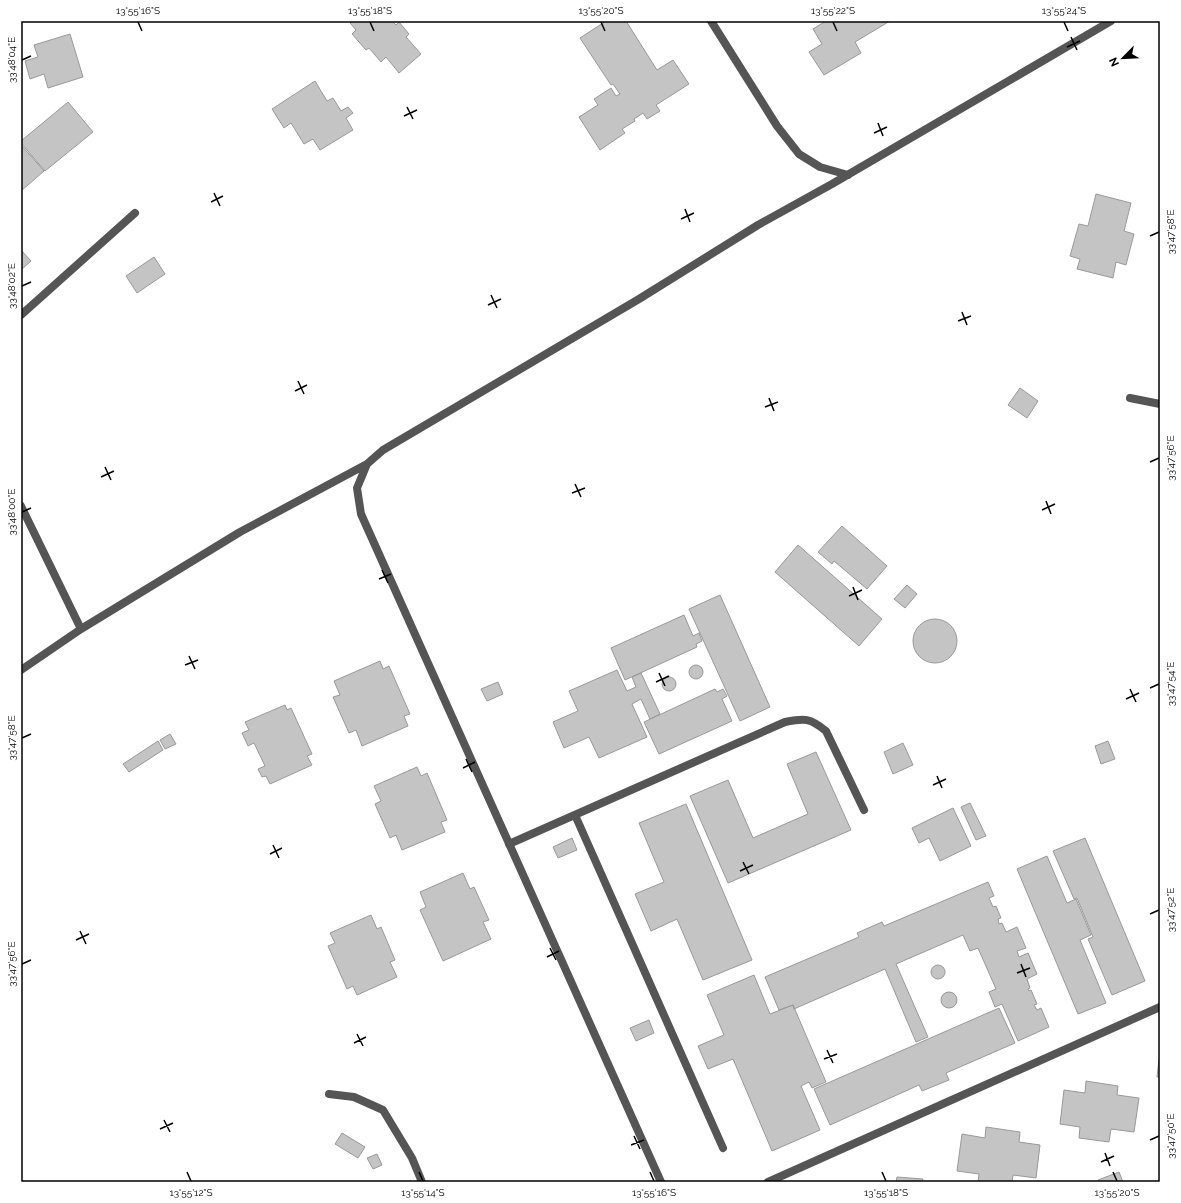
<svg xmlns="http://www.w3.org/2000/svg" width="1181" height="1203" font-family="Raleway,sans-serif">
  <rect width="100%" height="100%" fill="#fff"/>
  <path fill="#c4c4c4" stroke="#999" d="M353,21H392L396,25L399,22L409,34L406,37L421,54L399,73L386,57L381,62L369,48L366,50L352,34L356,30L350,23Z
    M606,21H626L657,70L673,60L689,84L656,105L660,111L647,119L643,113L634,119L635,121L622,129L625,133L600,150L579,117L598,105L594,99L611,88L616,96L620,94L613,84L611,85L580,38Z
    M826,21H890L855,42L861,53L824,75L809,52L822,44L813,29Z
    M70,34L83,77L48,88L44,74L30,79L25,61L38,57L34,45Z
    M315,81L327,101L333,98L341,111L348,107L353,113L346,118L353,130L320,150L313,139L304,144L291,123L284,128L272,109Z
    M68,102L93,132L45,171L21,143V141Z
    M21,145L44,171L21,191Z
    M1096,194L1131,203L1124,231L1134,234L1126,265L1116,262L1113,278L1077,269L1080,259L1070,256L1079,224L1088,226Z
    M21,250L31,261L21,270Z
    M154,257L165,274L137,293L126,276Z
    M1020,388L1038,401L1027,418L1008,405Z
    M842,526L887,566L867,589L834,561L832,564L818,552Z
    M798,545L882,619L859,646L775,572Z
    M907,585L917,594L905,608L894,599Z
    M720,595L770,707L740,721L689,609Z
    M684,615L693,636L699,633L702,641L696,644L697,647L625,680L611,648Z
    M913 641a22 22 0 1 1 44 0a22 22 0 1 1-44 0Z
    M380,661L383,669L389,666L410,714L404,716L408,726L362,746L356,730L349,733L333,697L340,695L334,681Z
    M689 672a7 7 0 1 1 14 0a7 7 0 1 1-14 0Z
    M617,670L627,691L636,687L632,677L641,673L660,714L650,719L641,699L632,704L647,737L599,758L589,737L564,748L553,722L578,711L569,691Z
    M662 684a7 7 0 1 1 14 0a7 7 0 1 1-14 0Z
    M498,682L503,694L487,701L481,689Z
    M715,689L717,692L723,689L727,696L722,699L732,721L659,754L644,722Z
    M285,705L287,710L291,708L312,754L307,756L312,765L270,784L266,776L262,777L258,769L265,766L254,743L248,746L242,733L249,730L245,722Z
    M170,734L176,744L165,749L160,740Z
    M158,741L163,750L129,772L123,764Z
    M1108,741L1115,759L1101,764L1095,746Z
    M903,743L913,765L893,774L884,752Z
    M816,752L851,830L728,883L690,796L728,780L753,838L808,814L787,764Z
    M417,767L421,776L427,773L447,820L441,822L445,832L402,850L396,835L390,838L375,804L381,801L374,786Z
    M970,803L986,836L976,840L961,807Z
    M686,804L752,960L703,980L677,919L651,931L635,894L664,882L639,823Z
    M953,808L971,846L940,861L929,838L919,843L912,828Z
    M572,838L577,850L558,858L553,847Z
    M1085,838L1145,981L1112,995L1088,939L1093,937L1077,898L1074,899L1053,851Z
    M1047,856L1067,903L1076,899L1091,935L1080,940L1106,1003L1078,1014L1017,869Z
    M463,873L470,889L474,887L489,920L483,922L491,939L443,961L420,910L426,907L420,892Z
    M988,882L994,896L989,898L993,907L996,906L1001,918L998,919L999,924L1002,923L1006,932L1017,927L1026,948L1017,951L1019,957L1028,953L1037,974L1027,979L1030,988L1028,989L1029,991L1031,990L1037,1004L1034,1005L1037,1010L1041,1008L1049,1027L1018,1041L1002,1004L995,1007L989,992L996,989L978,948L970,951L963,935L896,964L928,1037L916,1042L885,969L794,1009L793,1005L779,1010L765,977L859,937L857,933L882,922L884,926Z
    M371,915L377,929L381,927L395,960L390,962L397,977L357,995L353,986L347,989L328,946L335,943L330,933Z
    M931 972a7 7 0 1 1 14 0a7 7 0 1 1-14 0Z
    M754,975L770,1014L793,1005L826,1082L812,1088L809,1082L801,1086L820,1130L772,1151L733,1059L708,1069L698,1046L724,1035L707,995Z
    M941 1000a8 8 0 1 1 16 0a8 8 0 1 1-16 0Z
    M999,1008L1015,1043L946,1073L949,1080L922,1091L919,1085L830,1125L814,1089Z
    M649,1020L654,1033L636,1041L630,1028Z
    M1160,1051V1077H1157Z
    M1086,1081L1118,1086L1117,1095L1139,1098L1134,1132L1111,1129L1109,1142L1079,1138L1080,1127L1060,1124L1064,1090L1085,1093Z
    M986,1127L1020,1132L1019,1142L1040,1145L1036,1178L1013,1175L1012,1182H978L979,1174L957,1171L962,1134L985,1138Z
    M342,1133L365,1147L358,1158L335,1144Z
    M377,1154L382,1165L373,1169L367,1158Z
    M1119,1172L1123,1182H1099L1098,1180Z
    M897,1177L923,1179L922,1182H896Z"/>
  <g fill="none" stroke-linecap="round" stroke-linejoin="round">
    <path stroke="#555" stroke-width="8" d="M711,21L777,126L799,154L820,167L848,175
      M21,315L135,213
      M575,815L723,1148
      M509,844L785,722C805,718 810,718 826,731L864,810"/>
    <path stroke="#555" stroke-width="8" d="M1130,398L1160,404
      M21,506L81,629
      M21,670L81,629L240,532L367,464
      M329,1094L354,1097L383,1110L412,1158L422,1182
      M661,1182L361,514L357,488L367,464L383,450L639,299L758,225L832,184L1111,21
      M768,1182L1160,1007"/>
  </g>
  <path fill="none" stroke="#000" stroke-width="1.5" d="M138,22L142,31M370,22L374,31M601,22L605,31M833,22L837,31M1064,22L1068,31M1071,37L1077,50M1067,47L1080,41M22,60L31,56M407,107L413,119M404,116L417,110M878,123L883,136M874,133L887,127M214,193L220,206M211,202L223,196M685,209L690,222M681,219L694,213M1150,236L1159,232M22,286L31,282M491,295L497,308M488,305L501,299M962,312L967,325M958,321L971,316M298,381L304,394M295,391L307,385M769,398L774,411M765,407L778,402M1150,462L1159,458M105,467L111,480M101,477L114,471M575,484L581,497M572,493L585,488M1046,501L1051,514M1042,510L1055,504M22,512L31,508M382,570L388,583M379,579L391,574M853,587L858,600M849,596L862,590M189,656L195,669M185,665L198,660M659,673L665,686M656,682L669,676M1150,688L1159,684M1130,689L1136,702M1126,699L1139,693M22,738L31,734M466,759L472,772M463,768L475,762M937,776L942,788M933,785L946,779M273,845L279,858M270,854L282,848M743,862L749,874M740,871L753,865M1150,914L1159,910M80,931L86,944M76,940L89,934M550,948L556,960M547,957L559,951M22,964L31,960M1021,964L1026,977M1017,973L1030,968M357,1034L363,1046M354,1043L366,1037M827,1050L833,1063M824,1059L837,1054M164,1120L170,1132M160,1129L173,1123M634,1136L640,1149M1150,1140L1159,1136M631,1145L644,1140M1105,1153L1110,1166M1101,1162L1114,1156M187,1172L191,1181M419,1172L423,1181M650,1172L654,1181M882,1172L886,1181M1113,1172L1117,1181"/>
  <rect width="1181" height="1203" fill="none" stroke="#ffffff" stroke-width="44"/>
  <g transform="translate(1123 58) rotate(246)" stroke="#ffffff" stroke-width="3" paint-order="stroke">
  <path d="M0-3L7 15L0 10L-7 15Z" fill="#000000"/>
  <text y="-6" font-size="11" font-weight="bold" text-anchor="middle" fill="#000000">N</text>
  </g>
  <rect x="22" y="22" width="1137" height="1159" fill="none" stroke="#000" stroke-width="1.5"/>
  <g font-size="10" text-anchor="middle" fill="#000">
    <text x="138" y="14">13°55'16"S</text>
    <text x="370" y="14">13°55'18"S</text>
    <text x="601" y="14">13°55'20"S</text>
    <text x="833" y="14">13°55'22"S</text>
    <text x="1064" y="14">13°55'24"S</text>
    <text transform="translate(11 60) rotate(-90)" y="4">33°48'04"E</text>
    <text transform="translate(1170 232) rotate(-90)" y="4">33°47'58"E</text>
    <text transform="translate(11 286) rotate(-90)" y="4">33°48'02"E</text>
    <text transform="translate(1170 458) rotate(-90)" y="4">33°47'56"E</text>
    <text transform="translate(11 512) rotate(-90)" y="4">33°48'00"E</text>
    <text transform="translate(1170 684) rotate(-90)" y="4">33°47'54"E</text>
    <text transform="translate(11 738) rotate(-90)" y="4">33°47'58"E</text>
    <text transform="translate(1170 910) rotate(-90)" y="4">33°47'52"E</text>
    <text transform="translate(11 964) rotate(-90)" y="4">33°47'56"E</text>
    <text transform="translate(1170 1136) rotate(-90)" y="4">33°47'50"E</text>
    <text x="191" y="1196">13°55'12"S</text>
    <text x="423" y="1196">13°55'14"S</text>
    <text x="654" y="1196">13°55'16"S</text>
    <text x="886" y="1196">13°55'18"S</text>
    <text x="1117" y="1196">13°55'20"S</text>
  </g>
</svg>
